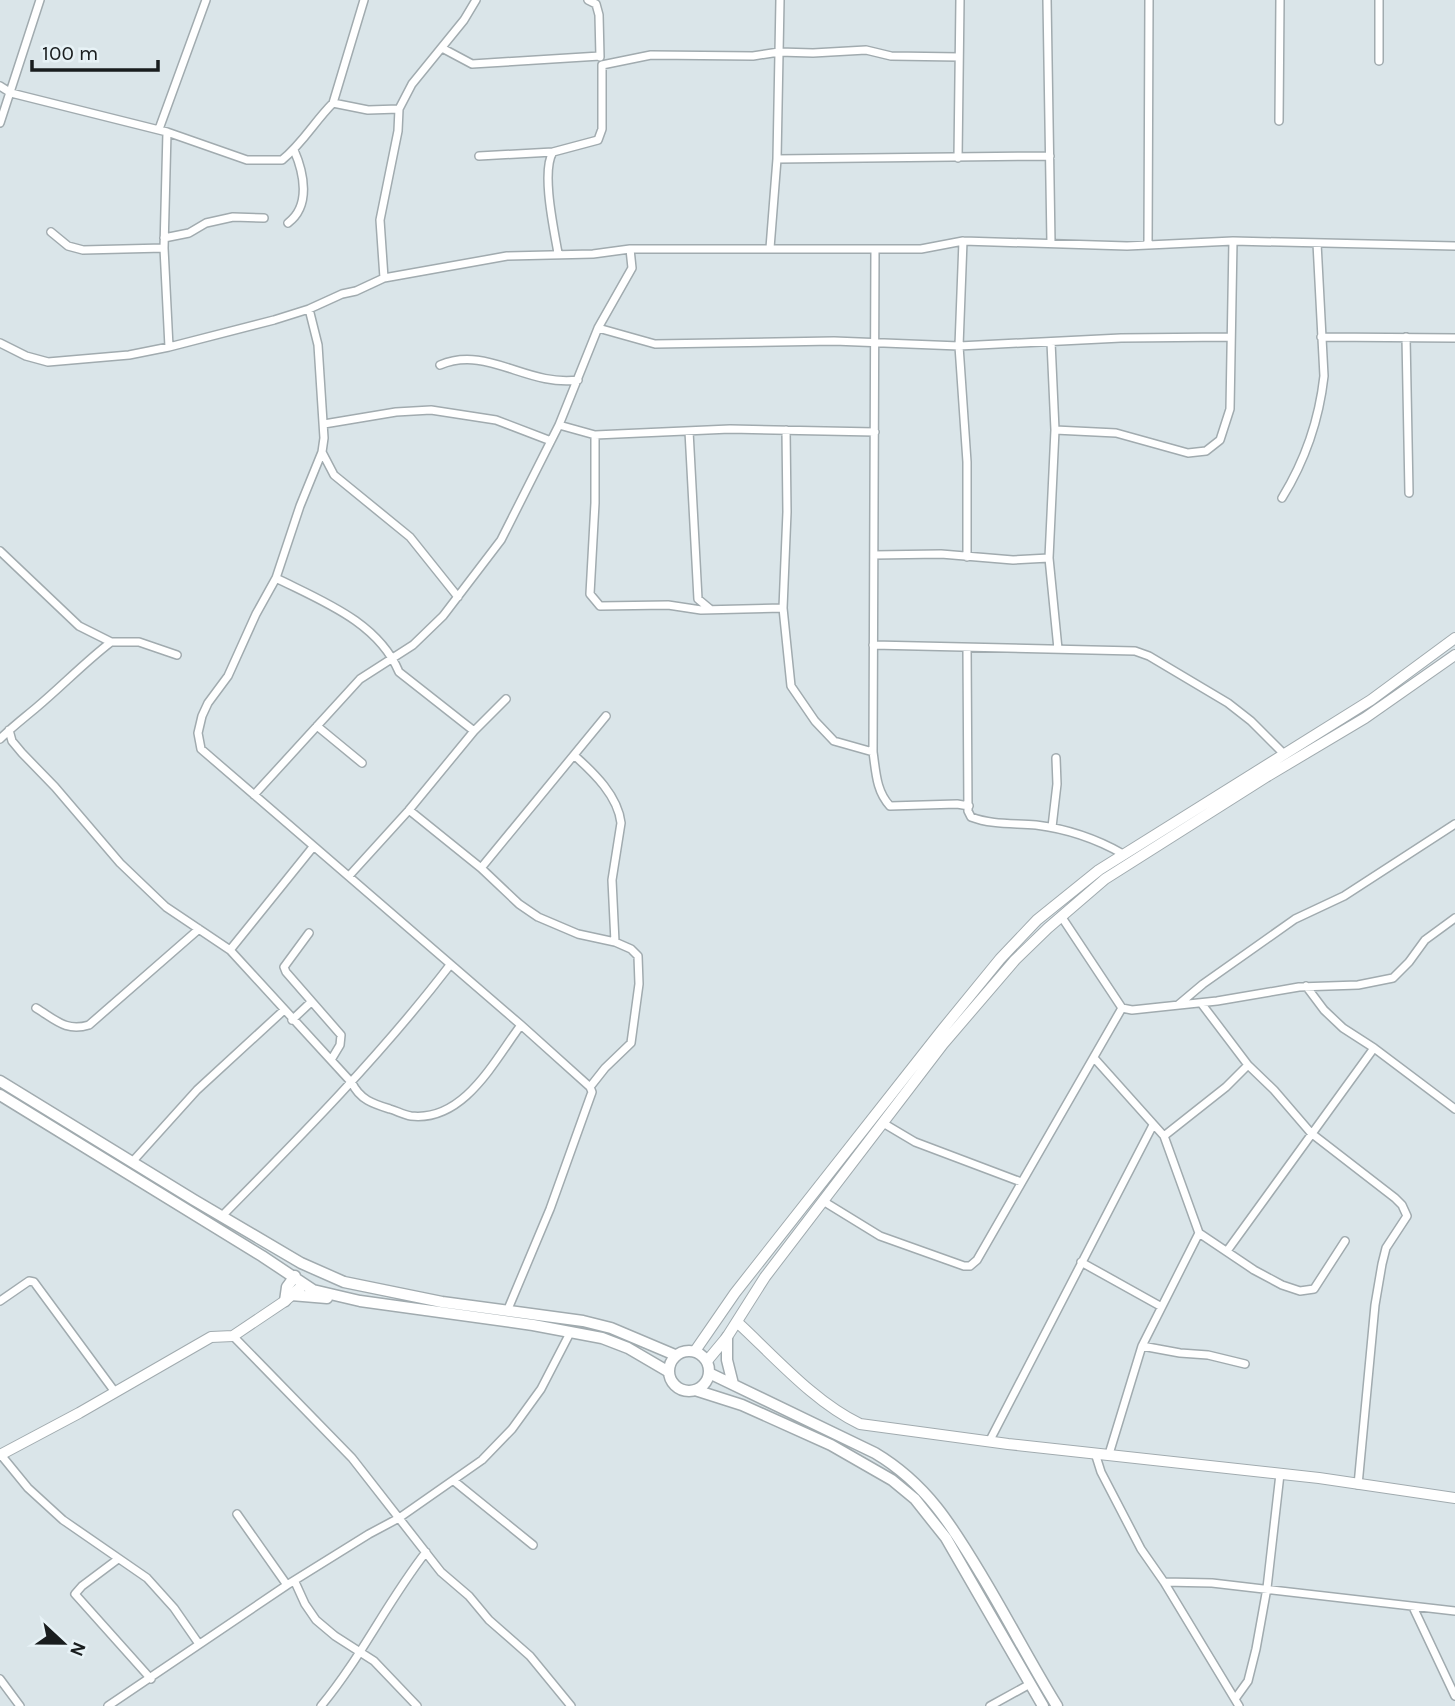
<svg xmlns="http://www.w3.org/2000/svg" width="1455" height="1706" font-family="Karla,sans-serif">
  <rect width="100%" height="100%" fill="#dae5e9"/>
  <g fill="none" stroke-linecap="round" stroke-linejoin="round">
    <defs>
      <path id="street" d="M588,0L596,4L599,15L600,57
        M1047,0L1051,243
        M442,48L472,64L600,56
        M1379,61V0
        M0,86L11,93L167,132L247,160H282C303,143 314,122 333,103L364,0
        M333,103L368,110L399,109
        M1279,121L1280,0
        M0,123L40,0
        M159,129L206,0
        M167,132L164,248L169,347
        M479,156L553,152
        M958,158L960,0
        M777,159L1050,156
        M288,223C311,206 304,173 294,150
        M51,232L68,246L83,250L164,248
        M164,238L189,233L206,223L233,217L264,218
        M963,241L959,346L967,462V557
        M1148,245L1149,0
        M770,248L777,159L780,0
        M875,249L873,752C876,772 876,791 890,806L957,804L969,806
        M558,253C554,230 541,171 553,152L598,140L602,129V65L651,55L753,56L779,52L813,53L866,50L891,56L959,57
        M384,278L380,220L398,131L399,109L412,84L464,20L476,0
        M309,309L318,345L324,438L322,452L300,506L276,578L256,614L228,676L208,703L202,716L198,733L201,749L521,1025L590,1087L592,1092L550,1209L508,1309
        M598,328L655,344L834,341L959,346L1121,338L1230,337
        M1321,337L1455,338
        M1406,337L1409,493
        M1051,342L1055,430L1049,558L1058,649
        M0,343L26,356L48,362L129,355L169,347L274,320L309,309L342,294L356,291L384,278L507,256L593,254L630,249H921L963,241L1127,246L1233,241L1455,246
        M440,365C487,345 527,387 578,380
        M324,424L396,412L431,410L496,420L551,441
        M559,425L595,435L730,429L875,432
        M786,430L787,512L783,608L791,686L815,721L834,741L873,752
        M1055,430L1116,433L1188,453L1206,451L1220,440L1230,409L1233,241
        M689,431L698,599L710,609
        M595,435V503L590,594L600,606L668,605L701,610L783,608
        M322,452L334,475L410,537L458,597
        M1282,498C1306,459 1319,421 1324,376L1317,243
        M0,551L79,626L111,642H139L177,655
        M874,555L941,554L1013,560L1049,558
        M276,578C322,601 378,622 399,672L474,731
        M873,645L1135,651L1149,656L1228,703L1251,721L1283,753
        M967,648L968,811L971,817C992,825 1014,823 1036,825C1068,829 1095,838 1123,854
        M317,726L362,763
        M9,730L12,741L22,753L55,787L120,863L166,907L230,950L352,1083C360,1100 374,1104 390,1109C397,1111 404,1115 411,1116C464,1122 494,1061 521,1025
        M0,739C12,727 24,718 37,707C62,686 85,662 111,642
        M575,756C594,773 618,796 621,823L612,880L615,942
        M254,795L360,679L413,645L443,616L501,540L559,425L598,328L632,268L630,249
        M409,810L481,868L519,904L538,917L578,934L615,942L631,949L638,956L639,984L631,1043L605,1068L590,1087
        M1052,827L1057,784L1056,758
        M481,868L606,716
        M349,876L409,810L474,731L506,699
        M1061,916L1122,1008L1132,1010L1217,1001L1299,987L1358,985L1393,978L1409,962L1425,940L1455,918
        M309,933L284,967L286,972L341,1035L340,1045L331,1060
        M230,950L313,847
        M1306,986L1324,1010L1343,1028L1374,1048L1455,1109
        M1201,1003L1248,1065
        M1178,1005L1203,984L1295,919L1344,896L1455,824
        M36,1008C56,1020 66,1032 89,1025L199,929
        M292,1020L310,1003
        M1095,1059L1164,1136L1199,1233L1254,1270L1282,1285L1300,1291L1314,1289L1345,1241
        M883,1123L915,1142L1021,1182
        M1164,1136L1226,1087L1248,1065L1274,1090L1311,1133L1395,1198L1402,1205L1407,1216L1386,1248L1382,1264L1375,1305L1358,1485
        M133,1161L197,1090L283,1011
        M823,1201L880,1236L964,1266H970L977,1260L1122,1008
        M222,1216C302,1135 381,1055 450,965
        M1227,1251L1374,1048
        M1081,1262L1160,1306
        M0,1301L29,1281L34,1282L115,1392
        M233,1336L352,1458L441,1572L469,1596L489,1620L530,1656L571,1706
        M1142,1346L1180,1353L1208,1355L1245,1364
        M989,1442L1153,1125
        M1095,1453L1101,1472L1141,1549L1164,1582L1239,1706
        M1109,1454L1142,1346L1199,1233
        M1,1455L28,1488L63,1520L147,1578L174,1608L199,1644
        M454,1481L533,1545
        M237,1514L287,1585
        M118,1559L82,1586L75,1594L151,1679
        M295,1582L305,1604L316,1620L335,1636L374,1661L417,1706
        M1164,1582L1212,1583L1455,1611
        M1413,1607L1455,1696
        M0,1679L20,1706
        M1235,1699L1248,1681L1256,1649L1267,1588L1280,1474
        M108,1706L287,1585L369,1534L399,1518L482,1460L512,1429L541,1389L570,1333
        M321,1706C361,1658 387,1602 426,1552
        M990,1706L1030,1684"/>
      <path id="secondary" d="M737,1322C774,1356 814,1402 860,1424L1008,1444L1319,1478L1455,1498
        M695,1351L735,1293L942,1030L1000,959L1037,920L1099,870L1371,700L1455,638
        M707,1361L727,1337L765,1277L943,1044L1015,960L1048,928L1105,879L1266,777L1365,718L1455,655
        M0,1455L79,1413L211,1337L233,1336L285,1301L303,1285"/>
      <path id="primary" d="M0,1081L194,1200L301,1263L344,1282L442,1302L583,1321L611,1328L675,1355
        M0,1095L262,1256L313,1290L360,1301L533,1325L602,1338L628,1348L669,1372
        M291,1295L327,1298
        M285,1301L287,1287L295,1276
        M727,1337V1360L733,1384
        M669 1371a20 20 0 1 1 40 0a20 20 0 1 1-40 0Z
        M709,1373L875,1453C927,1484 952,1526 982,1576C1008,1619 1031,1664 1057,1706
        M695,1390L742,1405L831,1445L892,1480L915,1499L946,1538L1043,1706"/>
    </defs>
    <use href="#street" stroke="#a1abaf" stroke-width="10"/>
    <use href="#secondary" stroke="#a1abaf" stroke-width="12"/>
    <use href="#primary" stroke="#a1abaf" stroke-width="13"/>
    <use href="#street" stroke="#fff" stroke-width="7"/>
    <use href="#secondary" stroke="#fff" stroke-width="10"/>
    <use href="#primary" stroke="#fff" stroke-width="10"/>
  </g>
  <g transform="translate(63 1643) rotate(112)" stroke="#e7f2f6" stroke-width="5" paint-order="stroke">
  <path d="M0-5L12 26L0 18L-12 26Z" fill="#191d1e"/>
  <text y="-10" font-size="19" font-weight="bold" text-anchor="middle" fill="#191d1e">N</text>
  </g>
  <path d="M32 60v10h126v-10" fill="none" stroke="#191d1e" stroke-width="3.5"/>
  <text x="42" y="60" font-size="21" fill="#191d1e" stroke="#e7f2f6" stroke-width="5" paint-order="stroke">100 m</text>
</svg>
